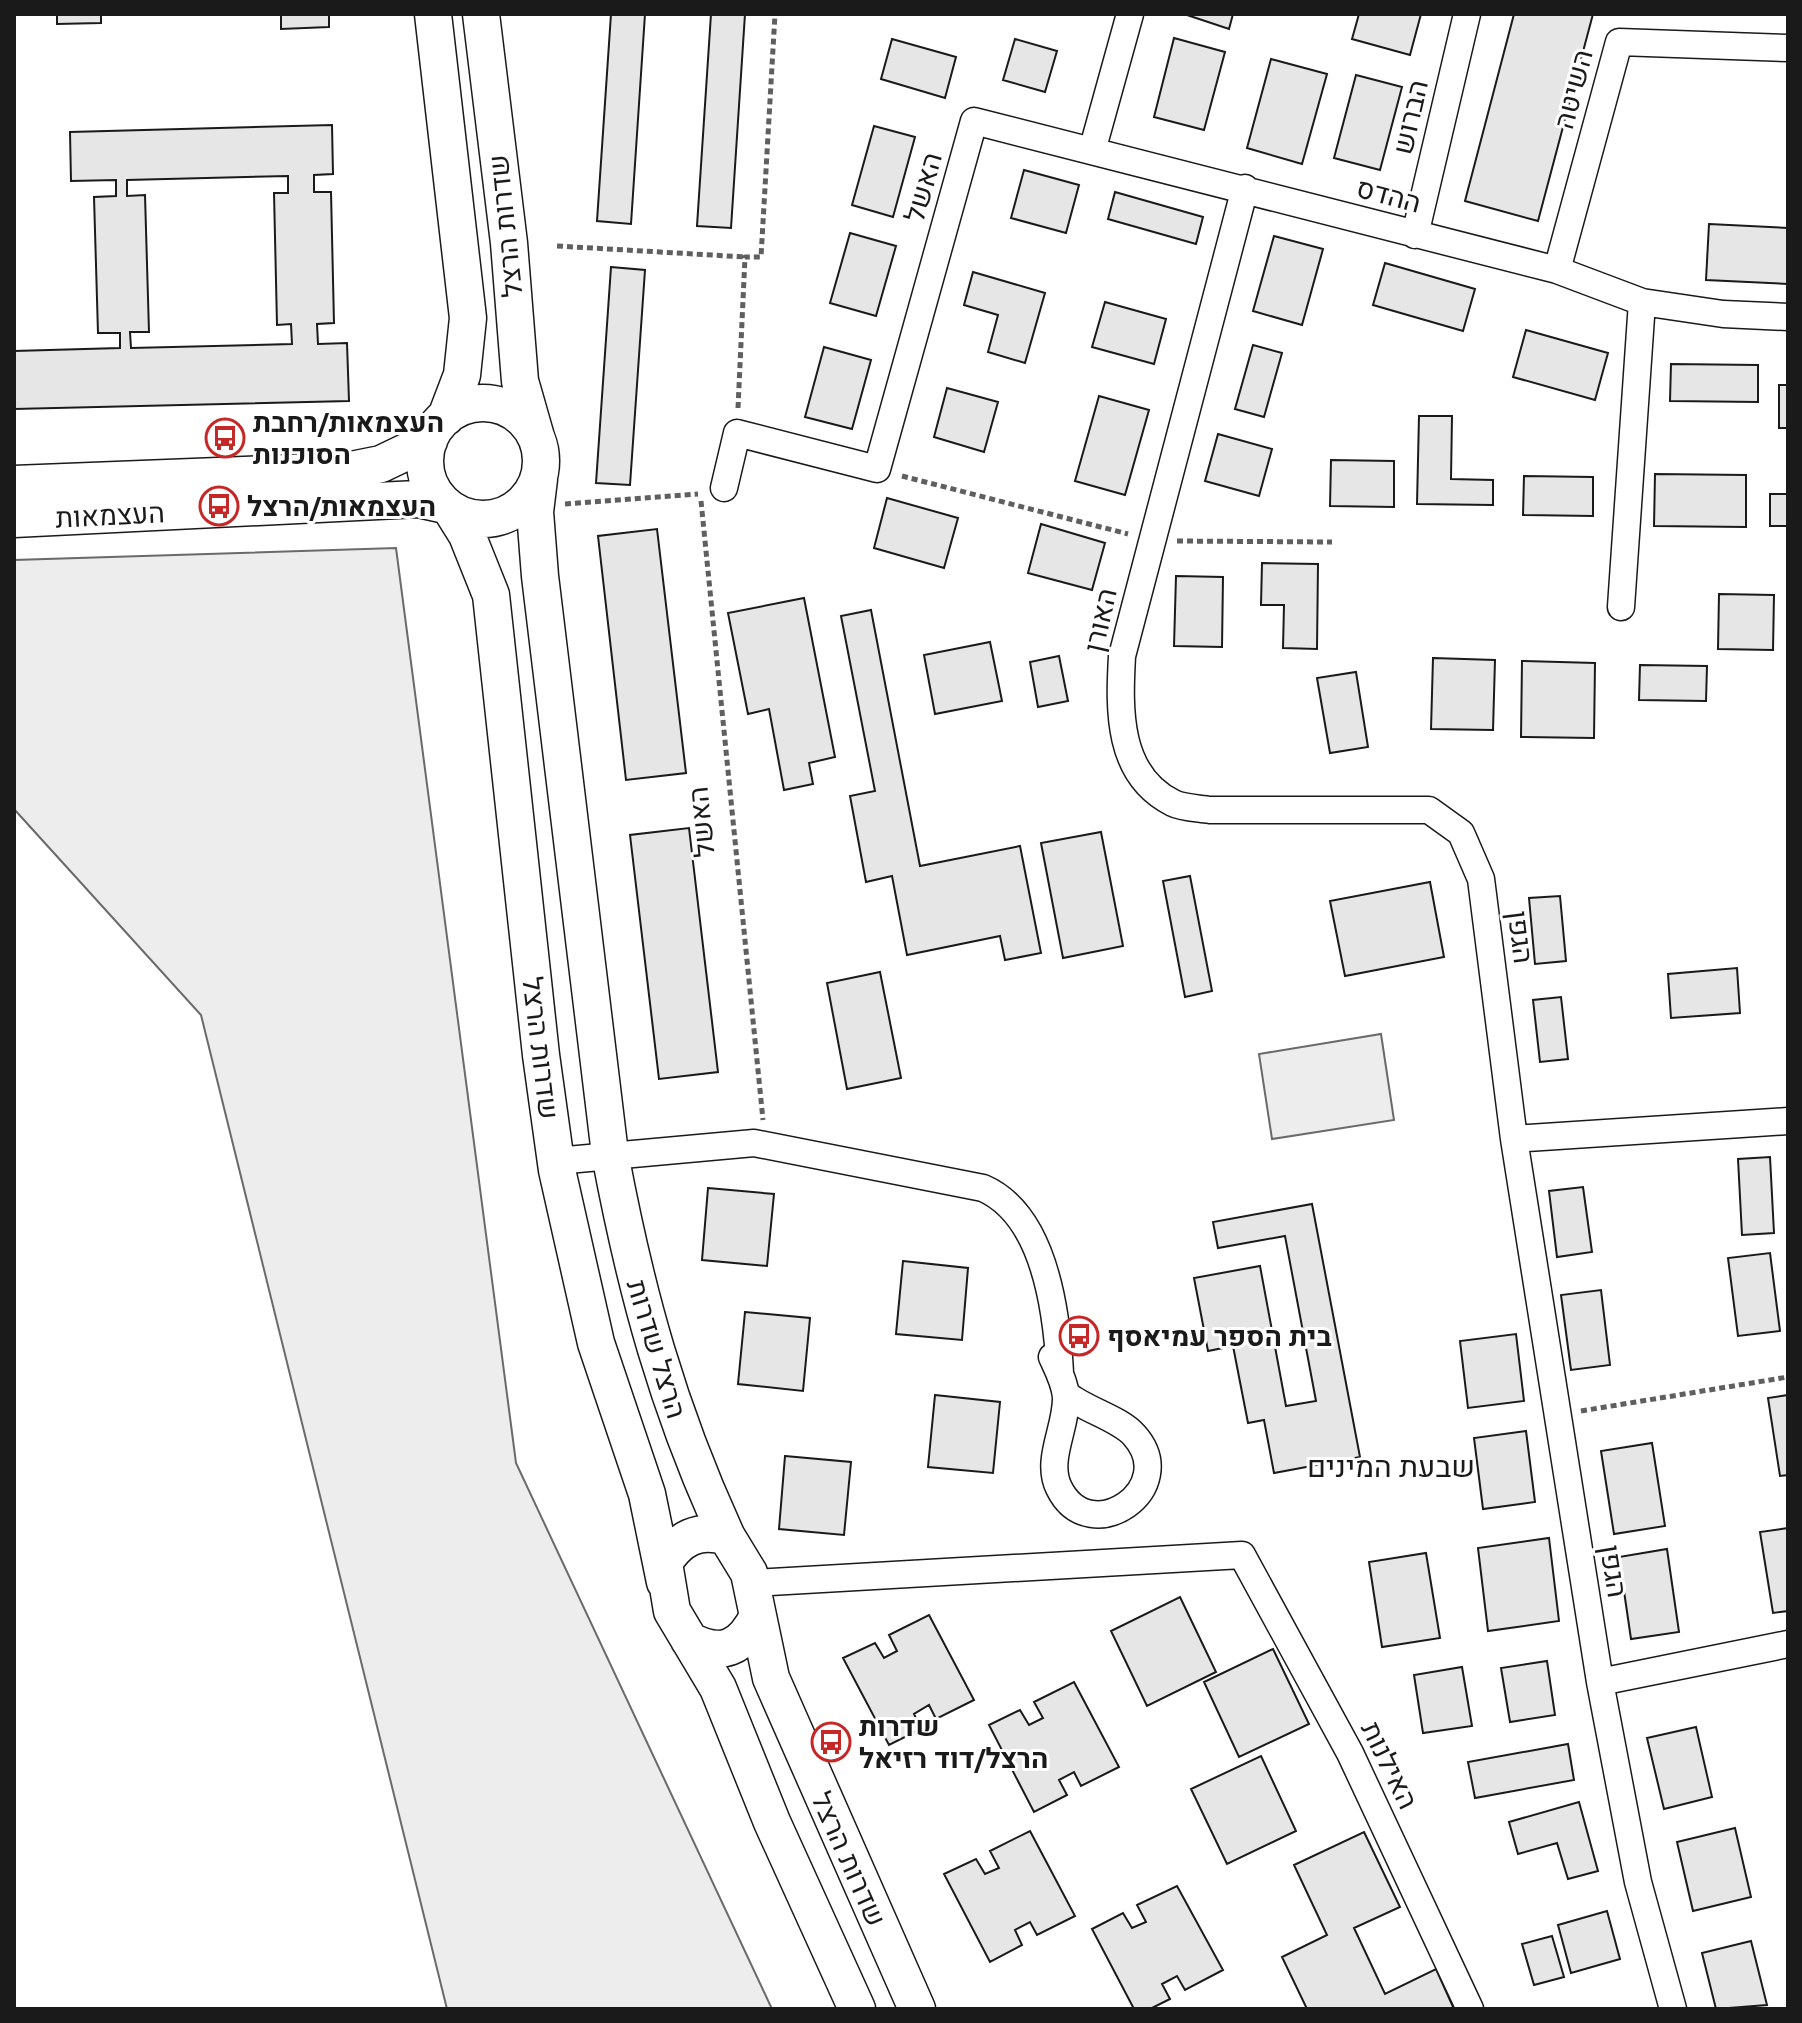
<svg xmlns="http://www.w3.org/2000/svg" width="1802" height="2023" font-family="'Space Grotesk',Heebo,sans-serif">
  <rect width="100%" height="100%" fill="#fff"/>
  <path fill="#ededed" stroke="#6a6a6a" stroke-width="2" d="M396,548L516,1463L772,2009H447L201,1015L14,809V560Z
    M1381,1034L1394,1120L1272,1139L1259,1054Z"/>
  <path fill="#e6e6e6" stroke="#1a1a1a" stroke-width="2" fill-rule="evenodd" d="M57,14H101V23L57,24Z
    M281,14H329V27L281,29Z
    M611,14H645L631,224L597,221Z
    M711,14H745L731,228L697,226Z
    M1184,14H1233L1229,29Z
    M1359,14H1421L1410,55L1352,39Z
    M1514,14H1593L1538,221L1465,201Z
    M1174,38L1225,52L1204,130L1154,117Z
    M892,39L956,57L945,98L881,79Z
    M1015,39L1057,51L1045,92L1003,80Z
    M1271,59L1327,74L1302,164L1247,148Z
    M1356,75L1402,87L1380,170L1334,158Z
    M332,125L333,174L314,175V192H331L334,323L317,324L318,344L347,343L349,401L14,409V351L120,348V333H98L94,197L116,196V180L71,181L70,132ZM288,176V193H274L277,325L291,324L292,344L131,348L130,332H149L145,195L127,196V180Z
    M874,126L915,137L893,217L852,205Z
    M1024,170L1079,185L1066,233L1011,218Z
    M1115,192L1203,217L1196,244L1108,219Z
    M1709,224L1788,228V284L1706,280Z
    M850,233L896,246L876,316L830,303Z
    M1274,236L1323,249L1302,325L1253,311Z
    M1385,263L1475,289L1463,331L1373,305Z
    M611,267L645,270L630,485L596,483Z
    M973,272L1045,293L1025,363L988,352L998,315L964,305Z
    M1105,302L1166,319L1154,364L1092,347Z
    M1526,330L1608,353L1595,400L1513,377Z
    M1253,345L1282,353L1264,417L1235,409Z
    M824,347L871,360L852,429L805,417Z
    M1671,364L1758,365V402L1670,401Z
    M1779,385H1788V428H1779Z
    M947,388L998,402L984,452L934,437Z
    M1099,396L1149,410L1125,495L1075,481Z
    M1419,416H1452L1451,479L1493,480V505L1417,504Z
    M1218,434L1272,449L1259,496L1205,481Z
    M1331,460L1394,461V507L1330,506Z
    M1655,474L1746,475V527L1654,526Z
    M1524,476L1593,477V516L1523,515Z
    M1770,494H1788V526H1770Z
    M887,498L958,518L944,568L874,548Z
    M1041,524L1105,543L1092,590L1028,573Z
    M657,529L686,773L626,780L598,536Z
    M1262,563L1318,564L1317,649L1283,648L1284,605H1261Z
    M1176,576L1223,577L1222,647L1174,646Z
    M1719,594L1774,595L1773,650L1718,649Z
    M804,598L835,757L809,763L813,784L784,790L769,709L748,714L728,613Z
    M871,610L920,866L1020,846L1041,953L1005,960L1000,936L907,955L892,876L866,882L850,796L875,791L841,616Z
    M990,642L1002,701L935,714L924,655Z
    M1059,656L1068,701L1038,707L1030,662Z
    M1433,658L1495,660L1493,730L1431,729Z
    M1522,661L1595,663L1594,738L1521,737Z
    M1640,665L1707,666L1706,701L1639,700Z
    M1356,672L1368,747L1330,753L1317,678Z
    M689,828L718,1072L659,1079L630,835Z
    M1101,832L1123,946L1063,958L1041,843Z
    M1190,876L1212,991L1185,997L1163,881Z
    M1430,882L1444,957L1345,976L1330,901Z
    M1560,896L1566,961L1535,964L1529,898Z
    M1737,968L1740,1013L1671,1018L1668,974Z
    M880,972L901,1078L847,1089L827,983Z
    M1561,997L1568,1059L1540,1062L1533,1000Z
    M1770,1157L1774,1233L1742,1235L1738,1159Z
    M1583,1187L1592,1252L1557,1257L1549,1191Z
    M708,1188L774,1194L767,1266L702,1260Z
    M1312,1204L1360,1457L1274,1473L1264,1420L1248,1423L1233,1346L1208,1351L1194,1278L1260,1266L1286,1406L1316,1401L1285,1236L1218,1248L1213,1222Z
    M1770,1253L1780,1331L1738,1336L1728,1258Z
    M903,1261L968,1268L962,1340L896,1334Z
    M1601,1290L1610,1365L1571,1370L1561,1295Z
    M745,1312L810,1318L803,1391L738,1384Z
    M1516,1334L1524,1401L1468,1408L1460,1341Z
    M935,1395L1000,1402L993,1473L928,1467Z
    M1788,1395V1475L1780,1476L1768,1398Z
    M1526,1431L1535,1502L1483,1509L1474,1438Z
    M1652,1443L1665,1526L1614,1534L1601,1451Z
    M785,1456L851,1462L844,1535L779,1529Z
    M1788,1528V1611L1773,1613L1760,1532Z
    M1549,1538L1559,1621L1488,1631L1478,1548Z
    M1667,1549L1679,1632L1631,1639L1619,1557Z
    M1426,1553L1440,1638L1382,1647L1369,1562Z
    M1180,1597L1216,1672L1147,1706L1111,1631Z
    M929,1615L974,1700L936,1719L929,1705L914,1714L921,1729L889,1745L843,1658L875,1643L884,1658L897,1651L889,1635Z
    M1273,1649L1309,1724L1239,1757L1204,1682Z
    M1547,1661L1555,1715L1510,1722L1501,1668Z
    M1462,1667L1472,1726L1423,1733L1414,1675Z
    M1074,1682L1119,1767L1081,1786L1074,1772L1059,1780L1067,1795L1034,1812L989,1725L1020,1710L1029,1725L1043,1718L1034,1702Z
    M1696,1727L1712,1797L1664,1809L1647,1738Z
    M1568,1744L1574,1780L1475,1798L1468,1762Z
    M1261,1756L1296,1831L1227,1864L1191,1789Z
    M1579,1802L1598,1871L1568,1879L1557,1843L1518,1854L1509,1822Z
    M1735,1828L1751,1897L1693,1911L1677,1842Z
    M1030,1831L1075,1916L1037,1935L1030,1922L1015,1930L1022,1945L990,1962L944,1874L976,1859L985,1874L999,1868L990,1851Z
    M1364,1832L1400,1907L1354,1928L1385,1994L1436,1969L1454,2009H1307L1282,1957L1327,1935L1294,1865Z
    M1177,1886L1223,1970L1185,1990L1177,1976L1162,1984L1170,1999L1150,2009H1134L1092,1929L1123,1913L1132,1928L1146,1922L1137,1905Z
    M1607,1911L1620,1959L1571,1973L1558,1925Z
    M1552,1936L1564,1977L1534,1985L1522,1944Z
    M1751,1941L1767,2005L1716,2009L1702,1953Z"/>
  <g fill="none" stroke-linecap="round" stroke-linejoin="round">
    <defs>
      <path id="street" d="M1092,151L1130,14
        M1245,188L1122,656C1119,710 1117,775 1173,803C1183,808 1198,808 1210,810H1429L1461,833L1481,879L1514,1139L1600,1682L1638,1882L1673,2009
        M1415,235L1467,14
        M1557,270L1619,42L1788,48
        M724,488L737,433L877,469L974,121L1557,270L1642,302L1723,314L1788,317
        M1621,607L1642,302
        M1514,1139L1788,1121
        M556,1161L754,1143L983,1188C1045,1215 1057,1313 1060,1373
        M1052,1357C1058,1370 1065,1383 1066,1397C1067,1427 1045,1460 1059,1488C1090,1551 1182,1488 1134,1435C1119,1418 1085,1410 1066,1394
        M752,1583L1242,1555L1350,1753L1470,2009
        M1600,1682L1788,1644"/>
      <path id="secondary" d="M433,14L468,318L462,375L446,417
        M481,14L509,243L520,381L536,437
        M425 461a58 58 0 1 1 116 0a58 58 0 1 1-116 0Z
        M539,479L535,512L540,576L610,1154C636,1293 668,1409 727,1537
        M14,484L346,471L381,464L429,441
        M452,511L467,535L491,595L541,1055L557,1170L596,1343L647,1494L665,1582
        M14,519L418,499L445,505
        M689,1640C722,1658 742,1648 758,1616
        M857,2009L772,1822L718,1688L672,1611L664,1563C679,1538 699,1528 727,1537L749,1573L771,1678L917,2009"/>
    </defs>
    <use href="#street" stroke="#1a1a1a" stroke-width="29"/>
    <use href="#secondary" stroke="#1a1a1a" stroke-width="39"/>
    <path stroke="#5f5f5f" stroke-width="5" stroke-dasharray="6 4" stroke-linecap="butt" d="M557,246L745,257
      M738,408L745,257H761L775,14
      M902,476L1128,534
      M701,501L763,1120
      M565,504L698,494
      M1177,541L1332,542
      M1581,1411L1788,1377"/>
    <use href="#street" stroke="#fff" stroke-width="26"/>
    <use href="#secondary" stroke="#fff" stroke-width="36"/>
  </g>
  <defs>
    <symbol id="bus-ring" viewBox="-11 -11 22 22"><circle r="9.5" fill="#fff" stroke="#c62828" stroke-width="1.5"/><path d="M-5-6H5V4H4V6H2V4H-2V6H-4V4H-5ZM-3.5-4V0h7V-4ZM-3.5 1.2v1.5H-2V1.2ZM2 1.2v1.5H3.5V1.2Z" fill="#c62828"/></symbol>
  </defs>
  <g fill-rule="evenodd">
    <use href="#bus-ring" x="203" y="416" width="44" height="44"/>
    <use href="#bus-ring" x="197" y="484" width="44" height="44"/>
    <use href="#bus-ring" x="1057" y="1314" width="44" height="44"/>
    <use href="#bus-ring" x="809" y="1720" width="44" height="44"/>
  </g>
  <g text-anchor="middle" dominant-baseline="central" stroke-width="6" stroke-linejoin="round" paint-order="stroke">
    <g font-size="28" fill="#1a1a1a" stroke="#fff">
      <text transform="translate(1573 89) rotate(-75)">השיטה</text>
      <text transform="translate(1410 117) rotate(-77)">הברוש</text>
      <text transform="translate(923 187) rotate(-74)">האשל</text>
      <text transform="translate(1389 195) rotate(15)">ההדס</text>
      <text transform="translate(505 226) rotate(-96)">שדרות הרצל</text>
      <text transform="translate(110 515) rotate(-3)">העצמאות</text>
      <text transform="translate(1100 620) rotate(-77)">האורן</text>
      <text transform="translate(701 822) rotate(-96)">האשל</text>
      <text transform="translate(1521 937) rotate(83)">הגפן</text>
      <text transform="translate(541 1048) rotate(83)">שדרות הרצל</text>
      <text transform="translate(657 1349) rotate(73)">הרצל שדרות</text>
      <text transform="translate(1614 1571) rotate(81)">הגפן</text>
      <text transform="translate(1390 1765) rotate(64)">האילנות</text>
      <text transform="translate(849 1859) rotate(66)">שדרות הרצל</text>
    </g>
    <g font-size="28" font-weight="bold" fill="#1a1a1a" stroke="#fff" text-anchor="start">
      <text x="253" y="422">העצמאות/רחבת<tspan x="253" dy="32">הסוכנות</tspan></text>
      <text x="247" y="506">העצמאות/הרצל</text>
      <text x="1107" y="1336">בית הספר עמיאסף</text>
      <text x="859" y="1726">שדרות<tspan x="859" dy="32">הרצל/דוד רזיאל</tspan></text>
    </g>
    <g font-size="30" fill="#1a1a1a" stroke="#fff">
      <text x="1391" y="1466">שבעת המינים</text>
    </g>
  </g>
  <rect width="1802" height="2023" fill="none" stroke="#1a1a1a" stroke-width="32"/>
</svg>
